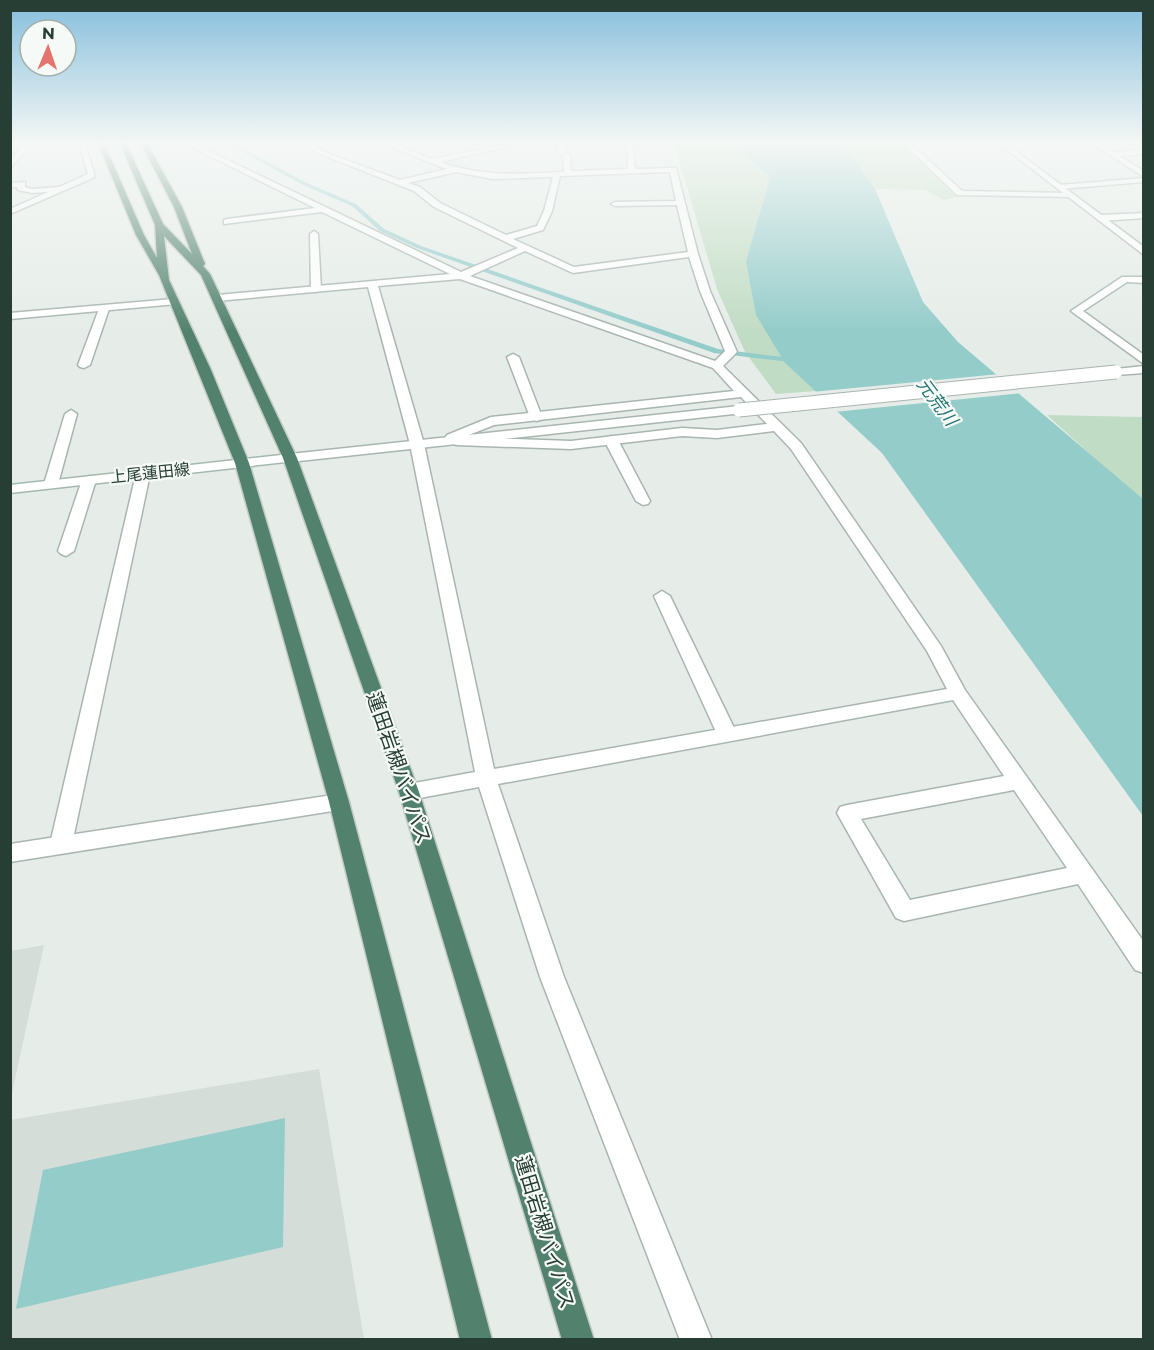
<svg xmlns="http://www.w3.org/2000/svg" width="1154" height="1350" font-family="Montserrat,'Noto Sans JP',sans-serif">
  <rect width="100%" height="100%" fill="#e6ede9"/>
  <path fill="#d4ddd7" d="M44,945L11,1098V951Z
    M319,1069L364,1339H11L10,1120Z"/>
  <path fill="#c1dcc4" d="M674,143H731L770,177L746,261L785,363L816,391L776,394L745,352L717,289Z
    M830,143H901L956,197L944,200L925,190L875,189L851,155Z
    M1047,415L1143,417V502Z"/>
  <path fill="#94ccca" d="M731,143H830L851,155L875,189L923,302L958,342L1143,499V816L882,453L785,363L756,315L746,261L770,177Z
    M285,1118L283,1247L16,1309L43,1170Z"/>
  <path fill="#e6ede9" d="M1000,374L1022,393L834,412L812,392Z"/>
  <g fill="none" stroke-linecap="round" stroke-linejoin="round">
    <path fill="#94ccca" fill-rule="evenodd" d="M226,143H232L307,183L356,204L384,229L421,246L718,349L799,359L803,361L799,363L714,353L417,248L380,231L352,206L303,185Z"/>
    <defs>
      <path id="service" d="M25,182V187L32,189L61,187L65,189L61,191L32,193L18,190L17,187H10V183Z
        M314,231L318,234L321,289L316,292L311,289L310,234Z
        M104,306L109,309L90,365L84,368L80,367L78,365L99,309Z
        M513,354L519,357L542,417L540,420L536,421L530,417L507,357Z
        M71,410L77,414L58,484L56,487H46L44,484L65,414Z
        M611,436L618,440L650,501L648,504L643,505L636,501L604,440Z
        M143,470L150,474L72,844L69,850L61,853L53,850L50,844L136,474Z
        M89,476L96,480L74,551L66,556L61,554L58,551L82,480Z
        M662,591L670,596L737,734L734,739L727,741L720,739L717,734L654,596Z"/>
      <path id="minor" d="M25,143H32L10,168V161Z
        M79,143H85L95,177L10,214V209L88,174Z
        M183,143H192L461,272L518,248L434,207L414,191L323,155L301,143H309L327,153L400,180L447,169L388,146L394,143H406L398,146L432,159L511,143H524L440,162C483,177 519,174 564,172L563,156L558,153V146L550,143L563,144L565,152L570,155L571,171L628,169L627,149L624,143H630L633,149L635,169L676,168L698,254L710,291L737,352L723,366L801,443L941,646L965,690L1144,942V973L1135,970L1078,884L904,921L896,918L837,813L840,807L847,805L1004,776L953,700L498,784L564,977L712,1340H680L540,977L479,787L409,800L402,798L399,792L402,786L409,784L475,772L410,444L368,287L217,301L212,298L217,295L450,274L322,212L224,224V220L227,219L315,208ZM456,172L492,179L553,177L544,211L537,226L506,235L440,203L420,187L408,183ZM670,172L676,201L615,202L611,204L615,206L677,205L688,252L574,267L513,239L543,230L552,211L560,176ZM525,251L573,273L689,257L700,291L725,351L715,361L470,276ZM460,279L713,368L734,391L491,417L447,435L445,438L456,445L571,449L682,436L717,438L774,431L791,449L927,651L947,689L494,769L424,444L378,286ZM741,397L767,424L717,430L682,428L571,441L464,437L494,425ZM1014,790L1067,868L910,900L861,819Z
        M903,143H910L962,191L1070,193L1074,195L1070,197L957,195Z
        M1091,143H1099L1113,152L1144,150V154L1119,156L1144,171V177Z
        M1144,178V182L1060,189L1056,187L1060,185Z
        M1144,213V218L1100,221L1096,218L1100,215Z
        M1122,277H1144V283L1127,282L1083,311L1144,355V364L1071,311Z
        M173,299L178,302L177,304L10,319V313Z
        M339,794L346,796L349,802L346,808L339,810L10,862V844Z"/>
      <path id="tertiary" d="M998,143H1005L1144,247V255Z
        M1144,366V373L1116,375L1110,372L1116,369Z
        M739,406L743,407L745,410L743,413L290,462L283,458L290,454Z"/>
      <path id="secondary" d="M290,454L297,458L295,461L10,493V485Z"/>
      <path id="trunk" d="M98,143H104L144,235L157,258L155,225L120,143H126L163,224L192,254L174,207L141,143H147L182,207L205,264L203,266L210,274L297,458L419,792L594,1340H562L399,792L283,458L201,275L164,236L169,280L211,370L249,463L349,802L492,1340H460L329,802L235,463L159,275L136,235Z"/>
    </defs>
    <use href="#service" stroke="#a9b5af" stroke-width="3"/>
    <use href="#minor" stroke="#a9b5af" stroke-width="3"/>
    <use href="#tertiary" stroke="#a9b5af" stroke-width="3"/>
    <use href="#secondary" stroke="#a5b8ae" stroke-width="3"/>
    <use href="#trunk" stroke="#c2c9c6" stroke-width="3"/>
    <use href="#service" fill="#fff" fill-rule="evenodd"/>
    <use href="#minor" fill="#fff" fill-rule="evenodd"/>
    <use href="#tertiary" fill="#fff" fill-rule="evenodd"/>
    <use href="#secondary" fill="#fff" fill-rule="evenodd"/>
    <use href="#trunk" fill="#52826e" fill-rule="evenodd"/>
    <defs>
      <path id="tertiary-bridge" d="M739,410L1116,372"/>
    </defs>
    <use href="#tertiary-bridge" stroke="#a9b5af" stroke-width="15" stroke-linecap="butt"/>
    <use href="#tertiary-bridge" stroke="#fff" stroke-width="13"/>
  </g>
  <linearGradient id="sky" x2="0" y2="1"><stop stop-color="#86bedc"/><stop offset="0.43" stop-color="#f4f7f5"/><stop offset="1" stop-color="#f4f7f5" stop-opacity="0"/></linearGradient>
  <rect width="1154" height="332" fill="url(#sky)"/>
  <g text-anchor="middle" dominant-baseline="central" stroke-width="4.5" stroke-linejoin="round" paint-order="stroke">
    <g font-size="16" fill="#263e33" stroke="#f6faf7">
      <text transform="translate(150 473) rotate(-6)">上尾蓮田線</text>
    </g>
    <g font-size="18" font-style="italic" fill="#267472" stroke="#f6faf7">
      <text transform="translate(937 402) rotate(53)">元荒川</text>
    </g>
    <g font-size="20" fill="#263e33" stroke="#f6faf7">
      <text transform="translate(399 768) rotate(71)">蓮田岩槻バイパス</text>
      <text transform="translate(545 1232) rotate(73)">蓮田岩槻バイパス</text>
    </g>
  </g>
  <rect width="1154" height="1350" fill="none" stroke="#263e33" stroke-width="24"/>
  <g transform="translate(48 48) rotate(2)"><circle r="28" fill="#f6faf7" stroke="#a3afa9" stroke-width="1.5"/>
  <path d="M0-4.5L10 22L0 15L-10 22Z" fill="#e4746d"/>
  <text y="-9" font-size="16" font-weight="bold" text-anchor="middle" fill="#263e33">N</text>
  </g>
</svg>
